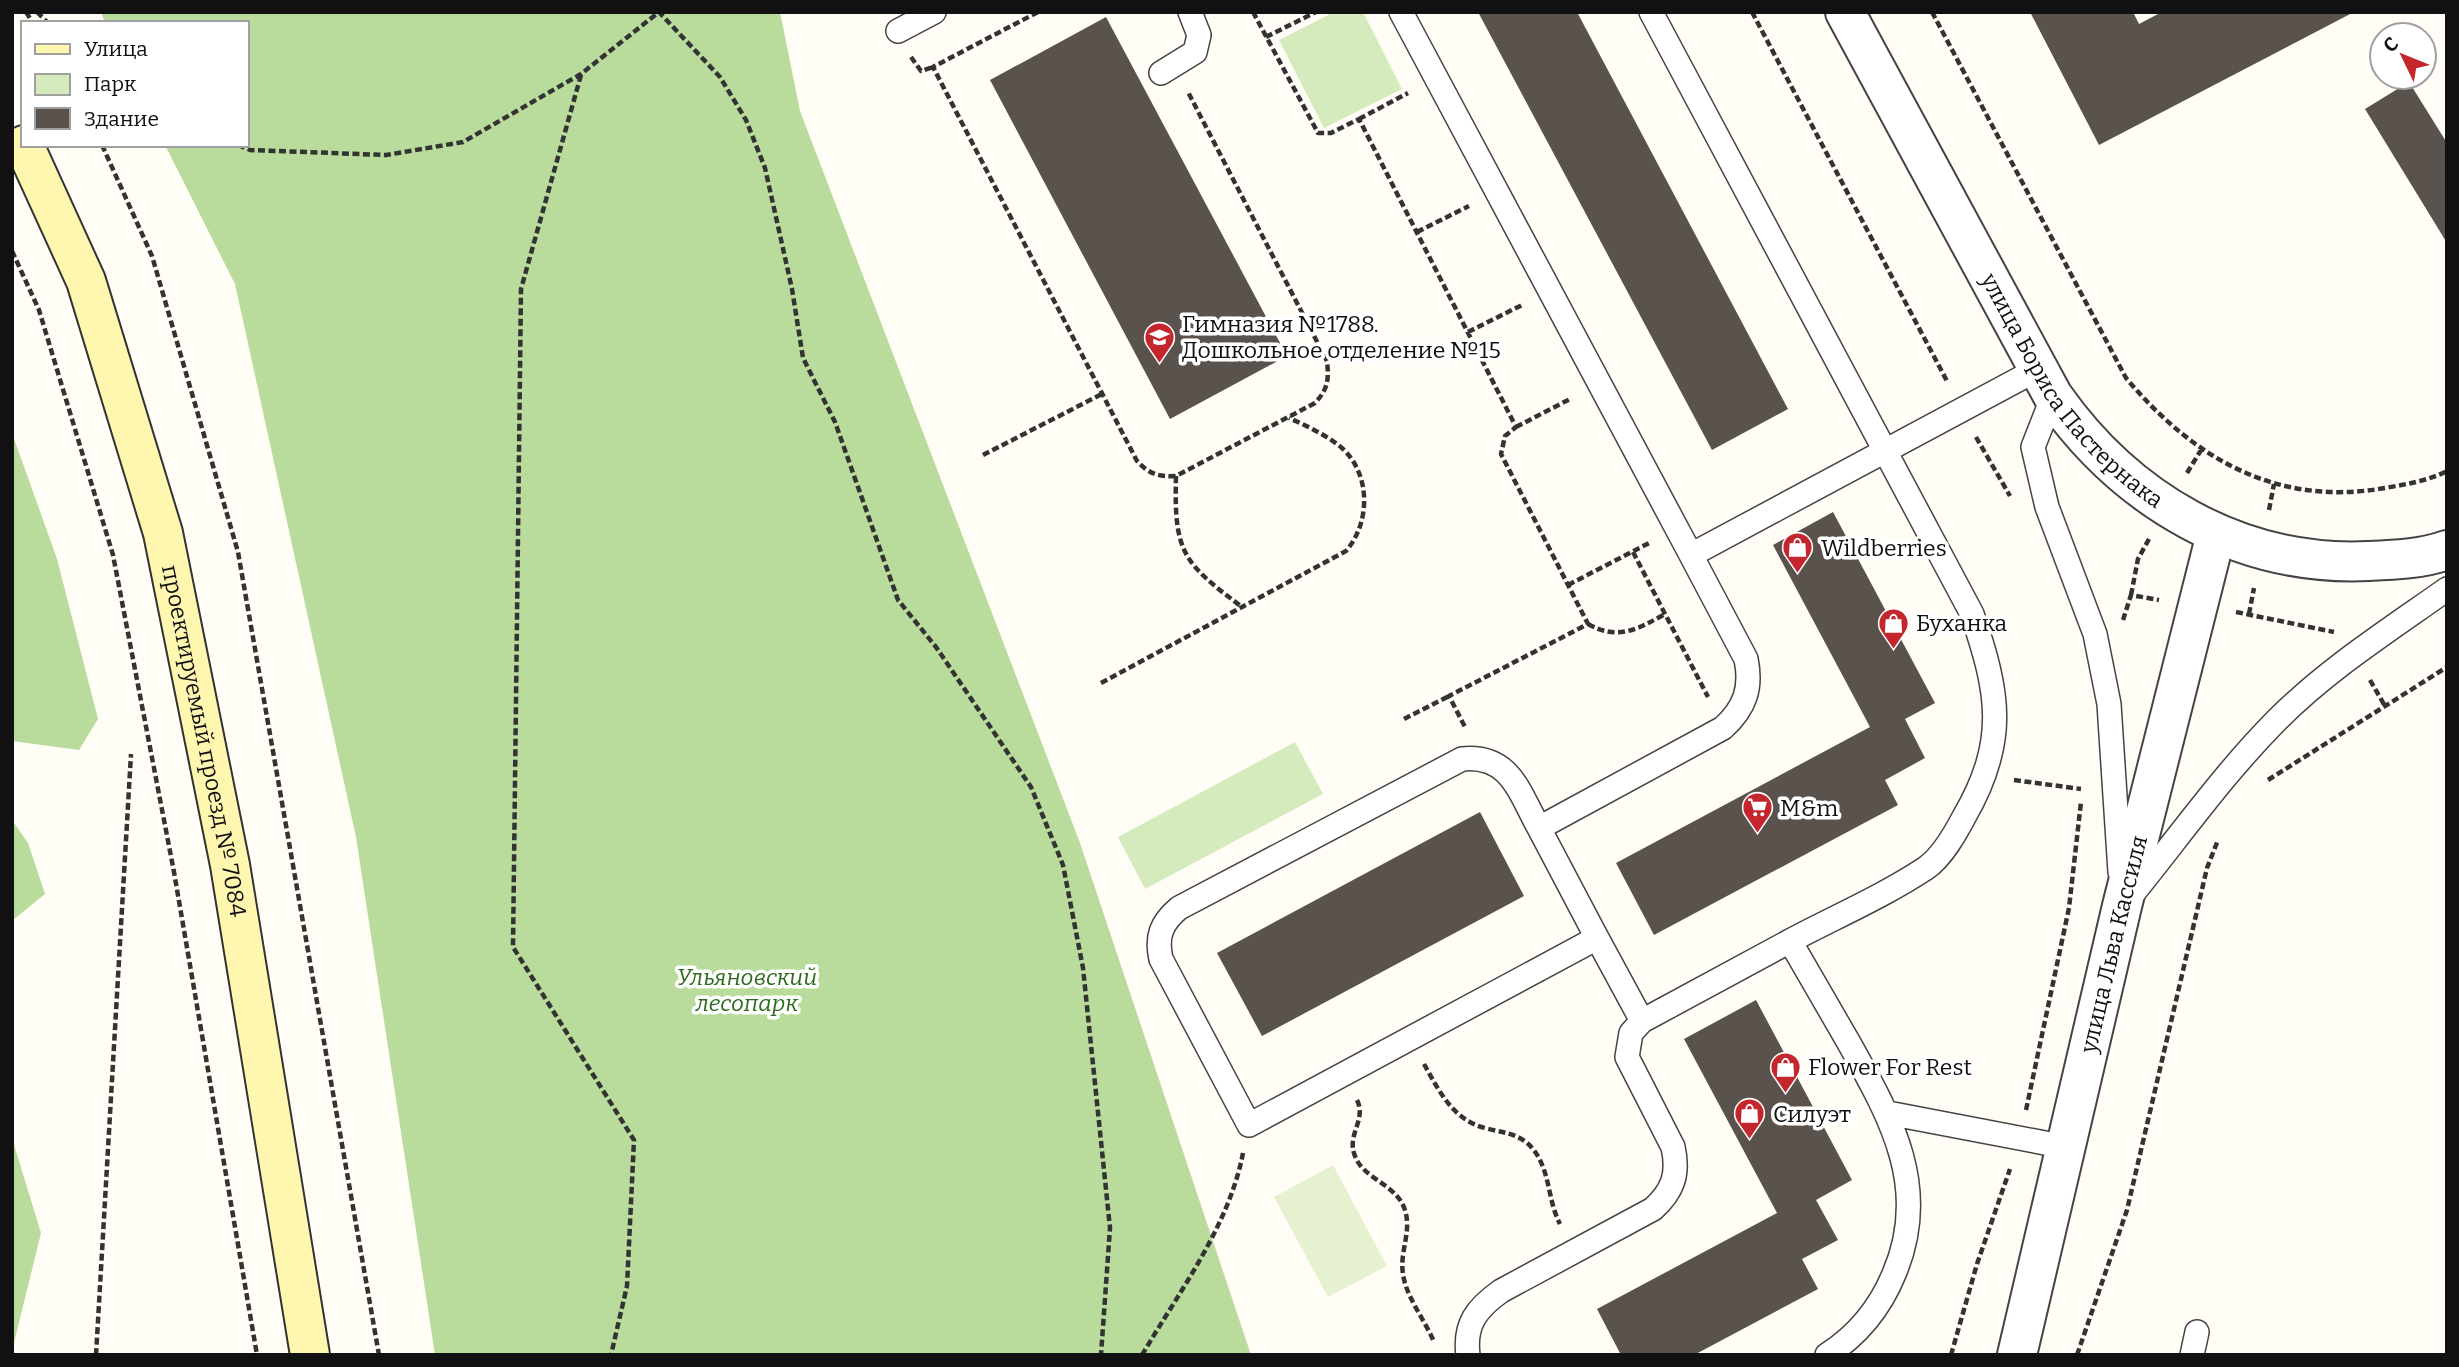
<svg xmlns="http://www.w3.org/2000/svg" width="2459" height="1367" font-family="Bitter,serif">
  <rect width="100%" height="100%" fill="#fffdf5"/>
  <path fill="#d5ebbd" d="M1334,12H1363L1402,89L1324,128L1279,40Z
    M1295,742L1323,794L1145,889L1118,837Z"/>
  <path fill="#b9dc9c" d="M101,12H780L800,111L1080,843L1251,1355H435L356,837L235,284L165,145H247V23H105Z
    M12,433L57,559L98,719L79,750L12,741Z
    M12,820L28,843L45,894L13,920Z
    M12,1138L41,1233L12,1351Z"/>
  <path fill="#e6f2cf" d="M1333,1165L1387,1266L1328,1297L1274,1197Z"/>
  <path fill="#5a524d" d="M1478,12H1577L1788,409L1712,450Z
    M2030,12H2133L2139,24L2162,12H2354L2099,145Z
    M1106,17L1287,356L1170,419L990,80Z
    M2409,82L2447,143V243L2365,109Z
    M1833,512L1935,703L1905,719L1925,758L1885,780L1898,805L1654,935L1616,863L1870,727L1773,545Z
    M1480,812L1524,896L1262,1036L1217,953Z
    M1756,1000L1852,1180L1816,1200L1838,1240L1802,1259L1818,1289L1694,1355H1621L1597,1309L1777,1213L1684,1039Z"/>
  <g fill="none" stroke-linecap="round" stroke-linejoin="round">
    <defs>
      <path id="lane" d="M1401,12L1691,555
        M1651,12L1972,614C1999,693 2008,741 1964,817C1955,834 1942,857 1926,868C1884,896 1835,917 1790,941C1810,975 1829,1009 1849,1043C1891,1118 1931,1188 1894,1274C1880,1308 1858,1335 1827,1355
        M898,31L934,12
        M1161,73L1195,52L1199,35L1190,12
        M2053,396L2033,447L2047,507L2095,634L2109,704L2120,872
        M1539,828L1597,938L1249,1125L1161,959C1156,937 1161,923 1179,908L1462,759C1510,754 1519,792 1539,828L1723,728C1745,708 1752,688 1746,659L1691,555L2038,369
        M2131,896C2179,837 2224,773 2278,719C2328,669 2389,630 2447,589
        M1597,938L1642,1021
        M1888,1113L2066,1147
        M1468,1355C1464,1324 1477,1308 1501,1291L1653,1209C1673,1191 1679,1174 1673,1147L1627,1057L1631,1033L1642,1021L1790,941
        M2192,1355L2197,1332"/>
      <g id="street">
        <path id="s1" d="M1845,12L2053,396C2126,500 2239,567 2368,561C2394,560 2422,559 2447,550"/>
        <path id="s2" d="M2017,1355L2122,906L2216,534"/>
      </g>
      <g id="secondary">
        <path id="s3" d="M24,145L86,281L163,533L230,865L310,1355"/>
      </g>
    </defs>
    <use href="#lane" stroke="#444" stroke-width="26"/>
    <use href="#street" stroke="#444" stroke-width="42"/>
    <use href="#secondary" stroke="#333" stroke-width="42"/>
    <path stroke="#333" stroke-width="4.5" stroke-dasharray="7 3.5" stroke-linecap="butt" d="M26,12L33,23
      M37,12L48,23
      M1038,12L933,67L1137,461C1149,474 1158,477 1176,476L1315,403C1328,389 1329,380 1327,361L1188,92
      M1253,12L1318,133H1331L1359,119L1516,427L1505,436L1501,454L1588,624L1449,696L1465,727
      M1752,12L1948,383
      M1932,12L2126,378C2194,459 2277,507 2385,488C2407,484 2427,481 2447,471
      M1266,37L1316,12
      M911,57L921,71L933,67
      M581,75L521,289L513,947L634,1140L627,1286L611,1355
      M1359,119L1408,93
      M102,145L152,256L238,552L379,1355
      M238,145L250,150L386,155L463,142L581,74L659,12L720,77L746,120L765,168L792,289L803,358L835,422L898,600L936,647L1031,787L1063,865L1083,968L1110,1228L1101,1355
      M1417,232L1469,206
      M12,251L39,310L113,555L174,872L257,1355
      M1468,332L1524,304
      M1516,427L1572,398
      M1976,437L2010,496
      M983,455L1102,394
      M2187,473L2201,450
      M1176,476C1174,552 1182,562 1242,607
      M2269,510L2274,484
      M1633,552L1708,697
      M1568,585L1651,542
      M2131,595L2138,559L2149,539
      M2236,612L2334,632
      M2249,614L2254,588
      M2123,620L2131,595L2159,600
      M1588,624C1618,641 1638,629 1665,614
      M2370,680L2385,706
      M1101,683L1346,551C1372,521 1371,469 1337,444C1322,433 1305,425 1289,418
      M1404,719L1449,696
      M2014,780L2081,789
      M2268,780L2447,667
      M1424,1064C1439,1091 1453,1120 1485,1128C1503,1133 1520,1133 1533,1149C1551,1172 1547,1199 1560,1224
      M1357,1100C1367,1120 1346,1135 1355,1156C1363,1178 1392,1183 1403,1205C1414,1229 1399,1250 1403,1274C1406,1297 1425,1320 1434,1342
      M2026,1110L2069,908L2081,802
      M96,1355L131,754
      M1142,1355C1179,1292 1229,1226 1243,1153
      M1951,1355L1977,1264L2010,1169
      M2077,1355L2127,1210L2207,868L2218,840"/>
    <use href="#lane" stroke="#fff" stroke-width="23"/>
    <use href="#street" stroke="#fff" stroke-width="38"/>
    <use href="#secondary" stroke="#fff6b0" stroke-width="38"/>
  </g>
  <defs>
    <symbol id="school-pin" viewBox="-11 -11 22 30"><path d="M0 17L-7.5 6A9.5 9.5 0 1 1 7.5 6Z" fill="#c4262e" stroke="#fff"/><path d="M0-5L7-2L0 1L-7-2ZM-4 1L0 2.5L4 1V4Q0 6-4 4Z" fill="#fff"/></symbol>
    <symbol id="shop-pin" viewBox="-11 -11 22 30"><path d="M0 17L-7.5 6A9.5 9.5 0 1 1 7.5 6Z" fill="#c4262e" stroke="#fff"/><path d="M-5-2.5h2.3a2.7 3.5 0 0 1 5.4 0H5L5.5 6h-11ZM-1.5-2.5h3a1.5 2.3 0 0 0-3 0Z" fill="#fff"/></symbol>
    <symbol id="supermarket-pin" viewBox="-11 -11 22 30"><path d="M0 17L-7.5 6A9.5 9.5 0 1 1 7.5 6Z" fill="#c4262e" stroke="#fff"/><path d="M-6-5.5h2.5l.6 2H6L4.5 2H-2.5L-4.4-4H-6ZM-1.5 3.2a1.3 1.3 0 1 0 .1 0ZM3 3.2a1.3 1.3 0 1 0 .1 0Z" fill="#fff"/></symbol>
  </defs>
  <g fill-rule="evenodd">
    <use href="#school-pin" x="1142" y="320" width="35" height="47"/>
    <use href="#shop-pin" x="1780" y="530" width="35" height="47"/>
    <use href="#shop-pin" x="1876" y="606" width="35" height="47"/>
    <use href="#supermarket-pin" x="1740" y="790" width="35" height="47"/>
    <use href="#shop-pin" x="1768" y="1050" width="35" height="47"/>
    <use href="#shop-pin" x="1732" y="1096" width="35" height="47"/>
  </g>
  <g text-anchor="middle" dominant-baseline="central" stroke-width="7" stroke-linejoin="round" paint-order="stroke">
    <g font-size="23" fill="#111" stroke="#fff" text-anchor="start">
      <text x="1182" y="324">Гимназия №1788.<tspan x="1182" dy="26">Дошкольное отделение №15</tspan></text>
      <text x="1821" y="548">Wildberries</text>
      <text x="1916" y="623">Буханка</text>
      <text x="1780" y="808">M&amp;m</text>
      <text x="1808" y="1067">Flower For Rest</text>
      <text x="1773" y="1114">Силуэт</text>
    </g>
    <g font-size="23" fill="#111" stroke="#fff">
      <text stroke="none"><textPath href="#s1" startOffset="444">улица Бориса Пастернака</textPath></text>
      <text stroke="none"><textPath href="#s3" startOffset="625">проектируемый проезд № 7084</textPath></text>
      <text stroke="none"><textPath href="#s2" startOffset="422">улица Льва Кассиля</textPath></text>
    </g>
    <g font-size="23" font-style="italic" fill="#2f6b1f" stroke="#fff">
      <text x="747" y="977">Ульяновский<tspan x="747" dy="26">лесопарк</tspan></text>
    </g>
  </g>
  <rect width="2459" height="1367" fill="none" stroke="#111111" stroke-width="28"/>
  <rect x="21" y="21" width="228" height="126" fill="#ffffff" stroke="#a0a0a0" stroke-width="2"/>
  <rect x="35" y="44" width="35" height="10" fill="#fff6b0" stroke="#a0a0a0" stroke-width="2"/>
  <text x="84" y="56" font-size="21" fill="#111111">Улица</text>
  <rect x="35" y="74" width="35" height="21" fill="#d5ebbd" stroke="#a0a0a0" stroke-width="2"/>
  <text x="84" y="91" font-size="21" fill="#111111">Парк</text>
  <rect x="35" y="108" width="35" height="21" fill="#5a524d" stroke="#a0a0a0" stroke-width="2"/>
  <text x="84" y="126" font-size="21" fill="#111111">Здание</text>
  <g transform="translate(2403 56) rotate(313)"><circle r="33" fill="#ffffff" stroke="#a0a0a0" stroke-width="2"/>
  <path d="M0-5L12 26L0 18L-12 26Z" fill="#c4262e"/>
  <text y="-10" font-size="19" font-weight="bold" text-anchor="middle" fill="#111111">С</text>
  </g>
</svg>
